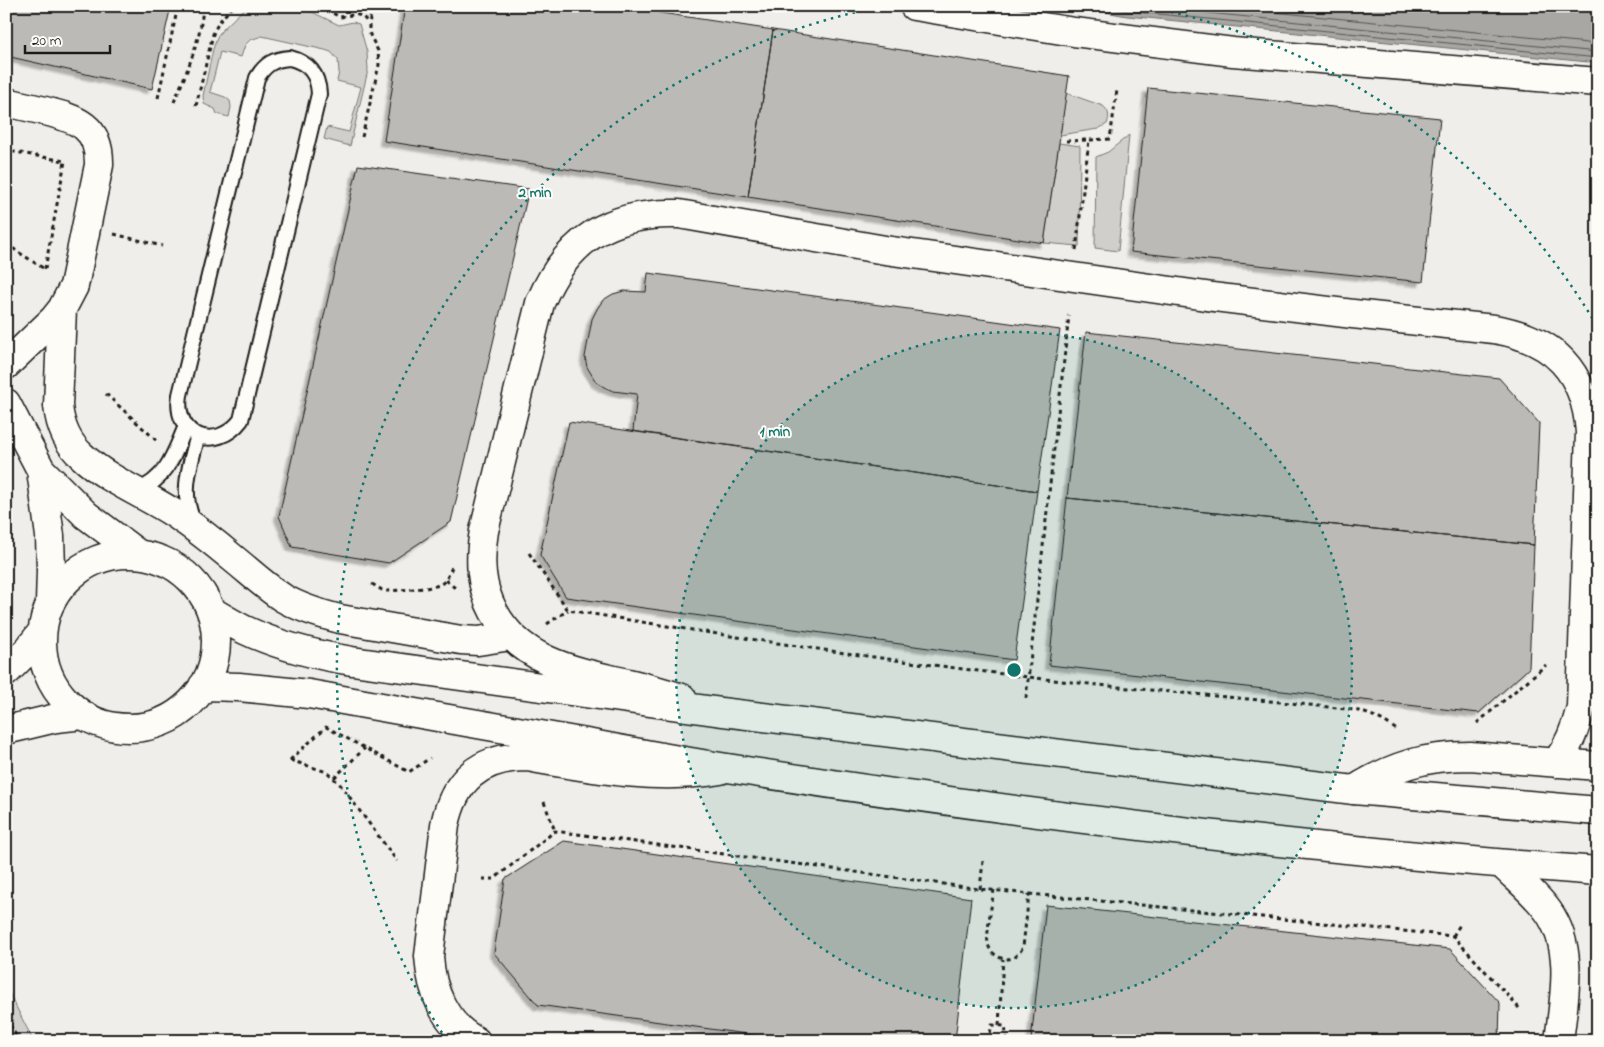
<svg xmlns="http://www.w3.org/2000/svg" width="1604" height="1047" font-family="'Indie Flower',sans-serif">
  <defs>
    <filter id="shadow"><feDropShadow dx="-4.5" dy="4.5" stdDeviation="1" flood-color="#0004"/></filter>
  </defs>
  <rect width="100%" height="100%" fill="#f0eeea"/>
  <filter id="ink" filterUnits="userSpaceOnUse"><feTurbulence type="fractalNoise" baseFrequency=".02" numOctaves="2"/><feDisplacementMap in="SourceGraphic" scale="10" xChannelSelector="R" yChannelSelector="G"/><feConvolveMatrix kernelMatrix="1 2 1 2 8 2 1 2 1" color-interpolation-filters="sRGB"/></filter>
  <g filter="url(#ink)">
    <path fill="#d0cfcc" stroke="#767674" d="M247,6H265L272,10L292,8L312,12L339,25L353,22L359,24L367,52L368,70L350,146L324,139L327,127L349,132L361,87L337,81L339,72L338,60L331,52L325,50L262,36L250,40L245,45L241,57L220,52L210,92L225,97L230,101L231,107L229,117L217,114L215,109L204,104L203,96L213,49L218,35L225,27Z
      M1066,93L1103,106C1109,111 1110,116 1107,124L1098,129L1060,135Z
      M1129,135L1118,251L1095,248L1096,157L1108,152Z
      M1059,143L1080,146L1079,246L1044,243Z
      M6,987L32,1038L47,1041H6Z"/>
    <path fill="#a8a7a3" stroke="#706f6d" d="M1072,6H1598V63L1127,16Z"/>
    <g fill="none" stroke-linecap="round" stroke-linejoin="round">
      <path stroke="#545452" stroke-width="1" d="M1099,6L1128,11L1598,58
        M1138,6L1598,52
        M1212,6L1598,44"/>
    </g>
    <path fill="#bbbab6" stroke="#1c1c1c" filter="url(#shadow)" d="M6,6H171L152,89L6,56Z
      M405,6H615L773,30L748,197L384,141Z
      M773,30L1069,76L1044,243L748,197Z
      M1148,88L1440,118L1423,282L1131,252Z
      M358,165L529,189L451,522L389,563L292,547L279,516Z
      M648,273L1060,330L1037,491L633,431L637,394L613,391L604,387L596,382L587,367L585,357L592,319L597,309L603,300L613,294L624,291L646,292Z
      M1086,332L1499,378L1539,423L1534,545L1067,498Z
      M569,422L1037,491L1014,660L566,597L540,555Z
      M1067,498L1534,545L1529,668L1479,713L1049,665Z
      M564,841L971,898L955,1041H796L538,1005L494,953L505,879Z
      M1046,905L1450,949L1500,1003L1499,1041H1031Z"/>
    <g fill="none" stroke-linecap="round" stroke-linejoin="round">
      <defs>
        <path id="lane" d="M290,58C309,63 318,74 319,94L241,420C216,453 173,437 180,395L257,78C265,64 274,59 290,58Z
          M137,491C167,479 174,454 186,426
          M195,524C179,495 190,465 198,435"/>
        <path id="street" d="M914,6L1074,32L1233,52L1598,82
          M6,102C19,105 32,108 45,111C77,119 100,126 99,165L74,286L62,309L54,319L6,365
          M62,309L58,406C60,425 67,443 82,456C106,479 146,495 175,514C196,528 216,544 235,560C251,573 266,587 283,598C300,608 320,614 340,619L461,640L478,641L511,636
          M6,403L41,470L50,536L51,570L50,603
          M41,470L86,515L138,554
          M682,698C662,692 643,686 623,682C574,671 520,661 494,612C480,586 479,560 484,531L540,303C567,239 610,212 679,214L885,250L1213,297L1353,314L1494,329C1554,339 1585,371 1590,432L1581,707C1576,728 1569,746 1556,763
          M1354,790C1392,766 1425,756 1470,756L1598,766
          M1502,864C1517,879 1535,893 1548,911C1575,949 1564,997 1559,1041
          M476,1041C444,1024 431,990 429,956L445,825C454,780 480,757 527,757C590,768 656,781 720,770"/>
        <path id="secondary" d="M42 641a87 87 0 1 1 174 0a87 87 0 1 1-174 0Z
          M211,611C222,617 233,624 245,630C279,646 315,655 352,661L722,712L1354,790L1598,811
          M6,672L27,651L42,632
          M203,686L239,687L309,694C403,711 498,728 592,744C639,753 686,762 734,769C1020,814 1308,850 1598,871
          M6,730L56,718L83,715"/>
      </defs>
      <use href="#lane" stroke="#1c1c1c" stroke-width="18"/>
      <use href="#street" stroke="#1c1c1c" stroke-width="31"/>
      <use href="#secondary" stroke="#1c1c1c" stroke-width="31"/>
      <path stroke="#1c1c1c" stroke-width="3" stroke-dasharray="4 4" stroke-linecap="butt" d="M319,6L340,17C352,15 362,11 368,24
        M158,98L178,6
        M174,102C187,71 201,40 203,6
        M196,106L213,34C218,22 224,15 234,6
        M362,137L379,65L378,51L370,35L369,30V24L373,6
        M1066,141L1110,139L1117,90
        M6,164L9,151L65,161L45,269
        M114,234L162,246
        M6,244L46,270
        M1076,250L1089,140
        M106,394L157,441
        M529,553L568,610C738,638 909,664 1080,683C1171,693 1263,699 1354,710C1371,714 1384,720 1398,731
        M446,580L455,588
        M372,584L382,590L387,591L426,588L440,585L446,580L452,567
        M547,624L568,610
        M1026,698L1069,315
        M1477,723L1546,665
        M290,760L326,727L409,772L430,758
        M290,760L327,772L339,783L397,861
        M334,778L365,748
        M544,802L555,831
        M482,879H494L555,831L980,889L1453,936L1519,1008
        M980,889L983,861
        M994,890C992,903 986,933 988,944C990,952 997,958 1005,959C1013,960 1019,954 1023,947L1029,894
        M1453,936L1461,923
        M6,1018L19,1041
        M999,1025L1003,959
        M988,1041L992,1025L1005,1026L1007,1041"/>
      <use href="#lane" stroke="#fdfcf7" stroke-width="14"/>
      <use href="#street" stroke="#fdfcf7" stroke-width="28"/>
      <use href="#secondary" stroke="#fdfcf7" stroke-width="28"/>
    </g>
  </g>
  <circle cx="1014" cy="670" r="338" fill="#0f766e" fill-opacity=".12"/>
  <g fill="none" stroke="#0f766e" stroke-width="2.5" stroke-dasharray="2.5 5">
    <circle cx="1014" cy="670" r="338"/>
    <path d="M446 1039A677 677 0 0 1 879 7M1149 7A677 677 0 0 1 1597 326"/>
  </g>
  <circle cx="1014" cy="670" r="8" fill="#0f766e" stroke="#fdfcf7" stroke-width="2.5"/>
  <g font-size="15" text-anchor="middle" font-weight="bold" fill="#0f766e" stroke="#fdfcf7" stroke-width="4" stroke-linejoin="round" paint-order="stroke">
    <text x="535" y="197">2 min</text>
    <text x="775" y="436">1 min</text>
  </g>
  <rect width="1604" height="1047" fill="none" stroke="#fdfcf7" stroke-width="25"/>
  <rect x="12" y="12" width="1579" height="1022" fill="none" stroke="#1c1c1c" stroke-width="2" filter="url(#ink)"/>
  <path d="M25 45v8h85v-8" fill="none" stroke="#1c1c1c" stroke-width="2.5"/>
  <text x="32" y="45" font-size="15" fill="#1c1c1c" stroke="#fdfcf7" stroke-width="4" paint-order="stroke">20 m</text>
</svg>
